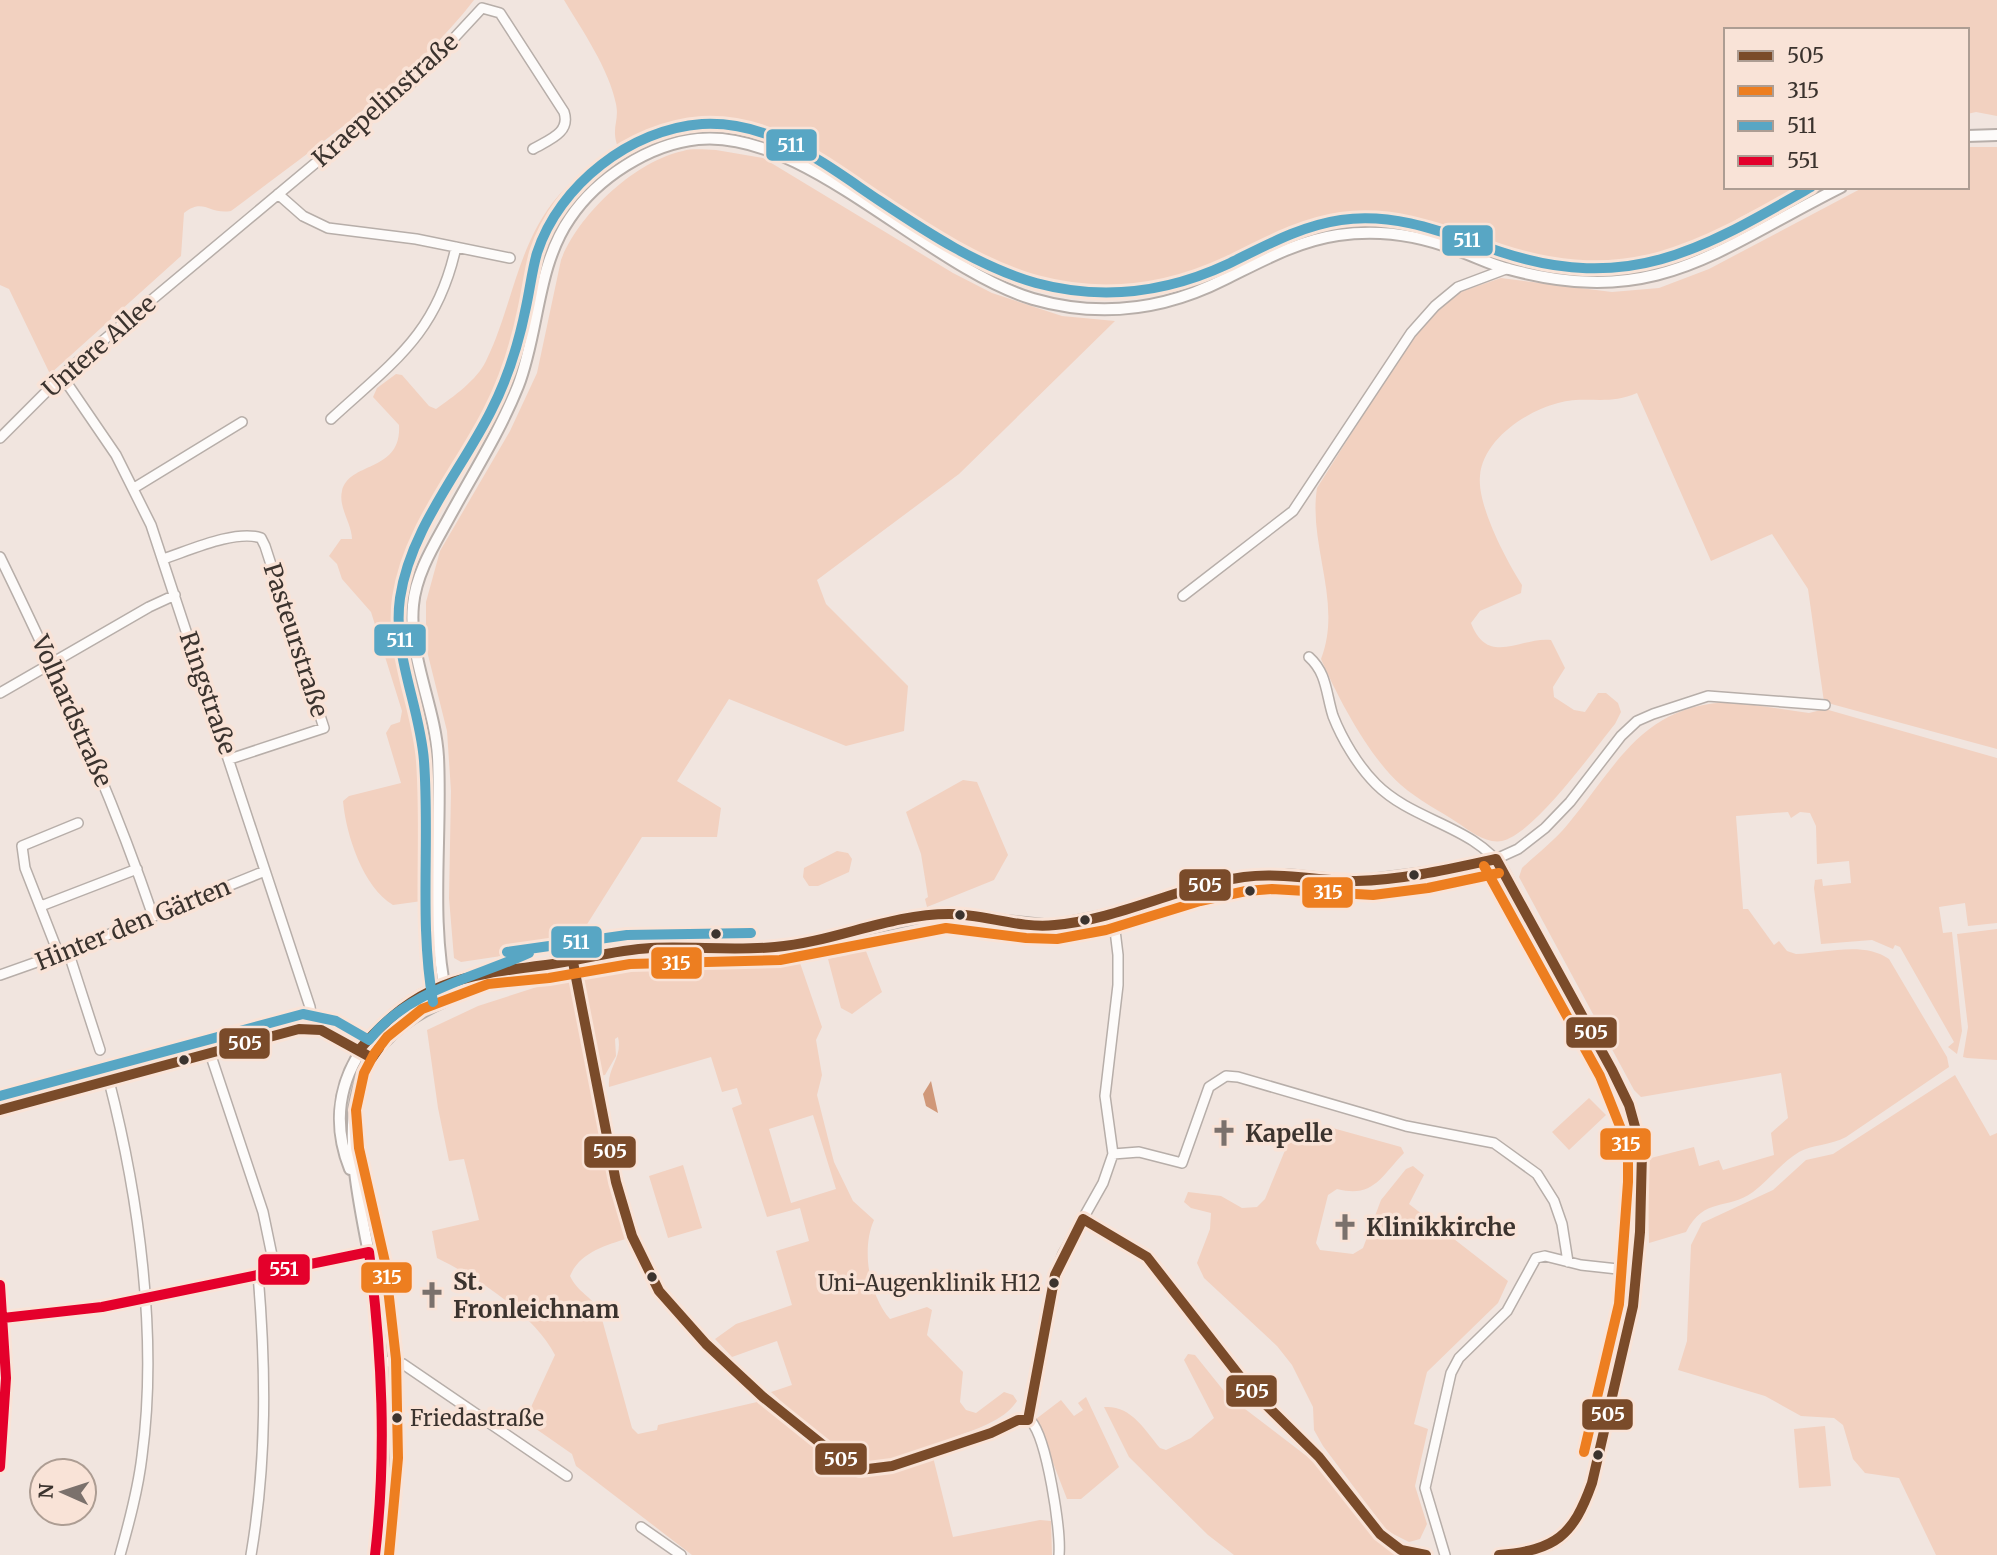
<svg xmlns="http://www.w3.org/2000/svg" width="1997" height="1555" font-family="Merriweather,serif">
  <rect width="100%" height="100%" fill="#f1e5df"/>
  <path fill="#f2d1c0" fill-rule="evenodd" d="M0,0H474C409,84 315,147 231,211C209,215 204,197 184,213L181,256L50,374L9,289L0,285Z
    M564,0H1997V116L1976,112L1967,114V30H1726V187H1802C1781,198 1759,207 1739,218C1723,227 1711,242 1695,250C1676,260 1650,266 1628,269C1535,283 1451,212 1356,221C1253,230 1165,311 1058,288C986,273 920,226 858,188C806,156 745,111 680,123C667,125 653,139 641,146C520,212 550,287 504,393L403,578L405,651L425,749L422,901L393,905C363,887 346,835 343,801L349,796L401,783L386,733L391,725L400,722L402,711L371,612L342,579L337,564L329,556L341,539H352C352,524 338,507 342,491C349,461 402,473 399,425L373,397L377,388L396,374L402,375L429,406L436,409C453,397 477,380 486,361C513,306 517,243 559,195C576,175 598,165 620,153C609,127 620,124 616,104C609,69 582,30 564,0Z
    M1967,147H1997V749L1824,702L1808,589L1772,534L1711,561L1637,393C1608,406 1587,395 1558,403C1527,411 1483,439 1480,476C1477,505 1506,560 1522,585L1521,593L1480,611L1471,623C1488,668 1522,636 1551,640L1565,668L1553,687L1554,697L1574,710L1585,712L1598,693H1606L1618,703L1621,712L1615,724C1593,751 1534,834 1502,841C1486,844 1470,831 1458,823C1440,811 1418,800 1401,785C1369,757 1338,698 1321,659C1343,602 1308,546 1317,488L1414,334L1451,295L1501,278L1612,292L1659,288L1709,269L1864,187H1967Z
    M716,150L763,158L953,273L992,293L1062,316L1115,321L959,474L817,580L826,604L908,686L904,731L846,746L729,699L677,781L721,808L717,837H642L574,945L461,962L454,958L449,898L451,791L447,731L426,647V602L440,551L510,431L537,373L561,260C578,215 635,161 683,151C693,148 706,150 716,150Z
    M1733,702L1809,713L1825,709L1997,758V923L1968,926L1965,903L1939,907L1943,933L1952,932L1962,1031L1957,1054L1948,1047L1954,1042L1900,947L1895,945L1893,949L1872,940L1821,944L1814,888L1815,880L1822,879L1823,886L1851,883L1849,861L1817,864L1816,826L1810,813L1800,812L1791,818L1788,812L1736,816L1743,909H1748L1774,945L1779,941L1787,951L1796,954C1825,953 1864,941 1889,959L1947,1057L1949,1067L1846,1137C1831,1145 1811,1145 1799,1152C1782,1162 1769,1180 1753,1192C1726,1211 1705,1196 1686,1232L1649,1243L1647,1159L1694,1147L1699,1166L1719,1160L1723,1170L1774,1155L1771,1133L1788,1118L1781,1073L1641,1097L1634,1090L1519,877L1522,868C1537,854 1555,840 1568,824C1619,763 1642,704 1733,702Z
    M963,780L977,782L1008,855L994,880L927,907L925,899L928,897L921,854L906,812Z
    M837,851L848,853L852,859L849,872L818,886H809L803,877L804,868Z
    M1997,929V1060L1967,1058L1963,1057L1968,1027L1957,934Z
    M864,946L882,992L852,1014L841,1008L828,959L848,955Z
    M633,960H799L822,1027L816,1040L822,1075L817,1095L834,1162L853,1201L874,1220C861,1249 869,1295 890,1319L927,1307L932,1310L927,1335L963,1372L960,1402L966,1410L976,1413L1004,1392L1013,1395L1017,1401C1003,1422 975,1429 952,1438C933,1446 912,1457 892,1462C843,1473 804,1422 771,1392L792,1385L777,1341L732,1357L715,1339L736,1324L792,1305L776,1251L809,1241L800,1208L767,1217L732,1108L742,1104L737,1088L722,1092L711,1057L609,1087C607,1068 623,1057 618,1037L615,1039L616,1056L605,1075L599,1076L580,973L588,966ZM813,1115L836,1189L791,1203L769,1129Z
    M571,976L612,1183L628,1238C605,1246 580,1252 570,1276C578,1293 592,1296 600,1312L632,1428L638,1434L657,1430L658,1425L757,1402L855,1477L888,1474L933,1457L953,1537L1040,1520L1051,1521L1052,1555H692L576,1466L572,1454L529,1424L526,1418L555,1355C534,1314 478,1278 437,1258L432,1231L479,1220L464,1159L449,1161L438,1108L427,1030L478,1006Z
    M1955,1075L1990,1136L1997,1133V1555H1936L1899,1478L1865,1473L1853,1459L1843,1425L1834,1418L1801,1416L1765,1396L1678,1370L1687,1341L1691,1245L1702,1223L1773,1190L1806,1160L1833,1154Z
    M1589,1098L1606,1115L1569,1150L1552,1132Z
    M1329,1127L1401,1147L1404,1153C1380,1178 1373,1198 1337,1189L1328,1195L1316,1243L1320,1250L1353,1254L1363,1248L1381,1200L1406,1169L1413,1166L1424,1175L1409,1204L1508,1281L1498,1303L1427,1372L1414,1424L1428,1429L1415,1486L1427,1524L1420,1539L1409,1542L1387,1531L1323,1446L1314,1430L1313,1407L1292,1365L1277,1346L1204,1278L1197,1263L1210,1229L1211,1213L1191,1208L1184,1202L1188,1192L1221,1196L1242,1208L1257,1207L1265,1199L1288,1143L1308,1140Z
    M683,1165L702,1228L668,1238L649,1176Z
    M1188,1354L1195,1355L1228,1396L1317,1464L1377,1537L1400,1555H1234L1208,1535L1129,1457L1104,1407C1131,1405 1144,1429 1160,1448L1166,1450L1191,1438L1214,1418L1184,1360Z
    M1086,1397L1119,1467L1081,1499H1067L1036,1419L1061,1400L1074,1416L1083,1410L1078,1403Z
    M1825,1426L1831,1486L1799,1488L1794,1429Z"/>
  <path fill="#d09879" d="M931,1081L938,1113L926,1106L923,1094Z"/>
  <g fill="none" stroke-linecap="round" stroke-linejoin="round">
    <defs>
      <path id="minor" d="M278,194L303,216L328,228L416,239L510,258
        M62,376L116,455L151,525L310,1007L313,1028
        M331,419C393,362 437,334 456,247
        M0,438L69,369L416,79L482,8L500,13L564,112C571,133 548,140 533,149
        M134,488L242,422
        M0,557C57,674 111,792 153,916
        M163,559C188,551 236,529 261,538L265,546L324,728L230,759
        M1183,596L1293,511L1411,333L1435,306L1458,287L1506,269
        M1309,657C1327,673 1326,694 1333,716C1342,739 1358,766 1376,784C1414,822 1473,825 1504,870L1629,1105L1642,1152L1640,1232L1633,1306L1592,1483C1573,1538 1559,1551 1499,1555
        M0,693L149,607L175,595
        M41,906L137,869
        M68,951L100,1050
        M59,955L25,868L22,846L78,823
        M572,957L616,1182L632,1236L659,1291L706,1344L763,1397L839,1458L860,1470L892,1466L991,1433L1018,1420L1031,1421C1047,1439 1061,1530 1059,1555
        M0,975L68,951L265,871
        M443,984L509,966H535L610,951L774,947L822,940L932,915L950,914L1053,925L1117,912L1196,886L1242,877L1287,874L1354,881L1449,869L1496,859L1518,849L1545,828L1570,802L1621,736L1637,721L1653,714L1708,696L1825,705
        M447,1000L533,966
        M210,1053L263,1212L275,1270
        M109,1081C139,1197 158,1337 142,1456C138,1490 129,1523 120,1555
        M0,1110L305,1028L331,1034L372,1058
        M1113,1154L1139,1152L1182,1163L1209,1087L1226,1076L1238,1077L1406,1126L1494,1143L1537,1174L1554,1201L1562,1224L1568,1262
        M1083,1219L1147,1257L1249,1388L1319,1457L1380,1534L1401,1550L1426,1555
        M0,1285L6,1378L0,1467
        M3,1318L102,1307L369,1252
        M383,1361L403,1364L567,1476
        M1028,1420L1055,1275L1063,1254L1103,1183L1113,1154L1105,1096L1118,985V955L1113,914
        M641,1527L681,1555
        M251,1555C267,1460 266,1370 258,1274
        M1445,1555L1425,1488L1451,1373L1459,1358L1507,1311L1536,1258L1545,1256L1581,1265L1636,1271"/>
      <path id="tertiary" d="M1967,136L1997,135
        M350,1169C317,1086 370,1017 443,984
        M375,1555C384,1491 388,1423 382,1359C379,1319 374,1277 366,1238C346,1135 333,1048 447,1000C429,920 442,838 438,757C435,706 408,656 413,605C416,572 436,542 451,514C474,472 500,431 518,386C539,332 536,267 570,218C597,178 649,144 698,139C804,128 927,267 1033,299C1099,318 1164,310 1225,279C1262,261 1297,241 1338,235C1379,229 1419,235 1457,250C1475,256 1491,265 1509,269C1657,309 1717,249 1841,187"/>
    </defs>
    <use href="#minor" stroke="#b7aea9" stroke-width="12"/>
    <use href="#tertiary" stroke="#b7aea9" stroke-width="14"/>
    <use href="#minor" stroke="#fdfbfa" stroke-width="9"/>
    <use href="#tertiary" stroke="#fdfbfa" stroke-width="10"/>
    <defs>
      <path id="bus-1" d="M1496,859L1612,1070L1629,1105L1642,1152L1640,1232L1633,1306L1592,1483C1573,1536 1556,1550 1499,1555
        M572,957L616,1182L632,1236L659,1291L706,1344L763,1397L839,1458L860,1470L892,1466L991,1433L1018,1420H1028
        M359,1050C419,981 459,976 546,965C581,960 615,950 651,948C692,946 734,951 775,947C834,942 890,914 949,914C985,914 1019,929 1055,925C1120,919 1179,886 1244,877C1281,872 1318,881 1356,881C1403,880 1450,869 1496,859
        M0,1110L299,1029L321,1030L372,1058L379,1048
        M1083,1219L1147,1257L1249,1388L1319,1457L1380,1534L1401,1550L1426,1555
        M1028,1420L1055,1275L1083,1219"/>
      <path id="bus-2" d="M1484,866L1600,1076L1623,1134L1628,1154V1182L1619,1304L1584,1452
        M389,1555L398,1458L396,1359L385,1262L359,1148L356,1110L364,1073L374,1054L387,1037L422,1009L488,984L549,978L630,964L780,960L946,928L1026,938L1057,939L1106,930L1200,901L1246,891L1272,889L1373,895L1428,888L1499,873"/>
      <path id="bus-3" d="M507,952L627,935L751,933
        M433,1002C419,922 430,842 424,761C420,706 392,654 400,598C410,529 461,471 491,411C508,378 519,342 526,307C530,289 532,270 537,253C559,185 631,129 702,124C771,120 826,165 880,201C928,233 980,267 1036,283C1103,301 1166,293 1228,264C1265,246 1300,226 1341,220C1398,212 1447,234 1501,252C1629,294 1703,249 1811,187
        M0,1096L303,1014L336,1021L369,1040C408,990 474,978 529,953"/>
      <path id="bus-4" d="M0,1285L6,1378L0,1467
        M3,1318L102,1307L369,1252C382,1354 387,1453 375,1555"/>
    </defs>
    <use href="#bus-1" stroke="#f9e3d7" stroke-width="16"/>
    <use href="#bus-2" stroke="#f9e3d7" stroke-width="16"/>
    <use href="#bus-3" stroke="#f9e3d7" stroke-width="16"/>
    <use href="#bus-4" stroke="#f9e3d7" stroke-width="16"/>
    <use href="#bus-1" stroke="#7a4b2a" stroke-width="10"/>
    <use href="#bus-2" stroke="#ed7e20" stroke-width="10"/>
    <use href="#bus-3" stroke="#58a6c4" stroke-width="10"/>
    <use href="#bus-4" stroke="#e4002b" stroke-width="10"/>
  </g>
  <defs>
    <symbol id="church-bare" viewBox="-9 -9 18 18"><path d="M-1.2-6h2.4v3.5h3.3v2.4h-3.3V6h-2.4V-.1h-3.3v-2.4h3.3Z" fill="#7b716c" stroke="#f9e3d7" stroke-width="2.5" paint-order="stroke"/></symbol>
  </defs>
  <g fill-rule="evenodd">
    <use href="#church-bare" x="1205" y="1114" width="38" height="38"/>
    <use href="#church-bare" x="1326" y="1208" width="38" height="38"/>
    <use href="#church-bare" x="413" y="1276" width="38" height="38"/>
  </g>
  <g fill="#3b332e" stroke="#f9e3d7" stroke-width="2.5">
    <circle cx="1414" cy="875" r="6"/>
    <circle cx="1250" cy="891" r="6"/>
    <circle cx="960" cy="915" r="6"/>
    <circle cx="1085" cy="920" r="6"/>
    <circle cx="716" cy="934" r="6"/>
    <circle cx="184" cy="1060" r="6"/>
    <circle cx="652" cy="1277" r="6"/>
    <circle cx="1054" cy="1283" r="6"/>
    <circle cx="397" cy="1418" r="6"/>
    <circle cx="1598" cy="1455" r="6"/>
  </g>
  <g text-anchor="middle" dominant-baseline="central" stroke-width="7" stroke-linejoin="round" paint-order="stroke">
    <g font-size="22" fill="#3b332e" stroke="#f9e3d7" text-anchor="end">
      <text x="1041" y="1283">Uni-Augenklinik H12</text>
      <text x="410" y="1418" text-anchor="start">Friedastraße</text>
    </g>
    <g font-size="24" fill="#3b332e" stroke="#f9e3d7">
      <text transform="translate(385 100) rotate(-42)">Kraepelinstraße</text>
      <text transform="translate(99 346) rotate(-41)">Untere Allee</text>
      <text transform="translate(296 640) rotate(72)">Pasteurstraße</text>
      <text transform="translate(208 693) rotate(71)">Ringstraße</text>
      <text transform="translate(72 711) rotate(66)">Volhardstraße</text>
      <text transform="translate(133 924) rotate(-22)">Hinter den Gärten</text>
    </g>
    <g font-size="24" font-weight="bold" fill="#3b332e" stroke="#f9e3d7" text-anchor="start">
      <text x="1245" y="1133">Kapelle</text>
      <text x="1366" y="1227">Klinikkirche</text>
      <text x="453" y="1281">St.<tspan x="453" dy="28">Fronleichnam</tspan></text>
    </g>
  </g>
  <g stroke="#f9e3d7" stroke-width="2.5">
    <rect x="765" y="128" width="53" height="34" rx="7" fill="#58a6c4"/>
    <rect x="1441" y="224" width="53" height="33" rx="7" fill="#58a6c4"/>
    <rect x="373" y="623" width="54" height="34" rx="7" fill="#58a6c4"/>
    <rect x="1178" y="868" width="54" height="34" rx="7" fill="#7a4b2a"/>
    <rect x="1301" y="876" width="53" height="33" rx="7" fill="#ed7e20"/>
    <rect x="550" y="925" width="53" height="34" rx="7" fill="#58a6c4"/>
    <rect x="650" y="946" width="53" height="34" rx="7" fill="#ed7e20"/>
    <rect x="1565" y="1016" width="53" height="33" rx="7" fill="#7a4b2a"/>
    <rect x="218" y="1027" width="53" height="33" rx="7" fill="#7a4b2a"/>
    <rect x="1599" y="1127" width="53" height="34" rx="7" fill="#ed7e20"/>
    <rect x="583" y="1135" width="54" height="34" rx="7" fill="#7a4b2a"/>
    <rect x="257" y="1253" width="54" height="33" rx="7" fill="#e4002b"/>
    <rect x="360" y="1261" width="53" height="33" rx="7" fill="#ed7e20"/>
    <rect x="1225" y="1374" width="53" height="34" rx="7" fill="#7a4b2a"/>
    <rect x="1581" y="1398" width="53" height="33" rx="7" fill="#7a4b2a"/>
    <rect x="814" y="1442" width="54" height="34" rx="7" fill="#7a4b2a"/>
  </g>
  <g font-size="19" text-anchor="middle" font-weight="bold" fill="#fff">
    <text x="791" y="152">511</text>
    <text x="1467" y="247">511</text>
    <text x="400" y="647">511</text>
    <text x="1205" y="892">505</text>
    <text x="1328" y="899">315</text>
    <text x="576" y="949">511</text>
    <text x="676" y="970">315</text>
    <text x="1591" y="1039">505</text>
    <text x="245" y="1050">505</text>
    <text x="1626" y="1151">315</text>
    <text x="610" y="1158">505</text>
    <text x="284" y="1276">551</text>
    <text x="387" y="1284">315</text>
    <text x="1252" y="1398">505</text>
    <text x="1608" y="1421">505</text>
    <text x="841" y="1466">505</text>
  </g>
  <rect x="1724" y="28" width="245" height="161" fill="#f9e3d7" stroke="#ad9d93" stroke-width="2"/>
  <rect x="1738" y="51" width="35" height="10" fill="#7a4b2a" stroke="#ad9d93" stroke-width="2"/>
  <text x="1787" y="63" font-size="21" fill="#3b332e">505</text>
  <rect x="1738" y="86" width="35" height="10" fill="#ed7e20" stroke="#ad9d93" stroke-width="2"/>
  <text x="1787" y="98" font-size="21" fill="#3b332e">315</text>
  <rect x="1738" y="121" width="35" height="10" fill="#58a6c4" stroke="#ad9d93" stroke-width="2"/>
  <text x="1787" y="133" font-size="21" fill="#3b332e">511</text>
  <rect x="1738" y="156" width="35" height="10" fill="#e4002b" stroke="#ad9d93" stroke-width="2"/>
  <text x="1787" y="168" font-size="21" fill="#3b332e">551</text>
  <g transform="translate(63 1492) rotate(273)"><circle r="33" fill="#f9e3d7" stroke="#ad9d93" stroke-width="2"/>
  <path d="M0-5L12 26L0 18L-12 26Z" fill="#7b716c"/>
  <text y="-10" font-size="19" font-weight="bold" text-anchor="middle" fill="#3b332e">N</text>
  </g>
</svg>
